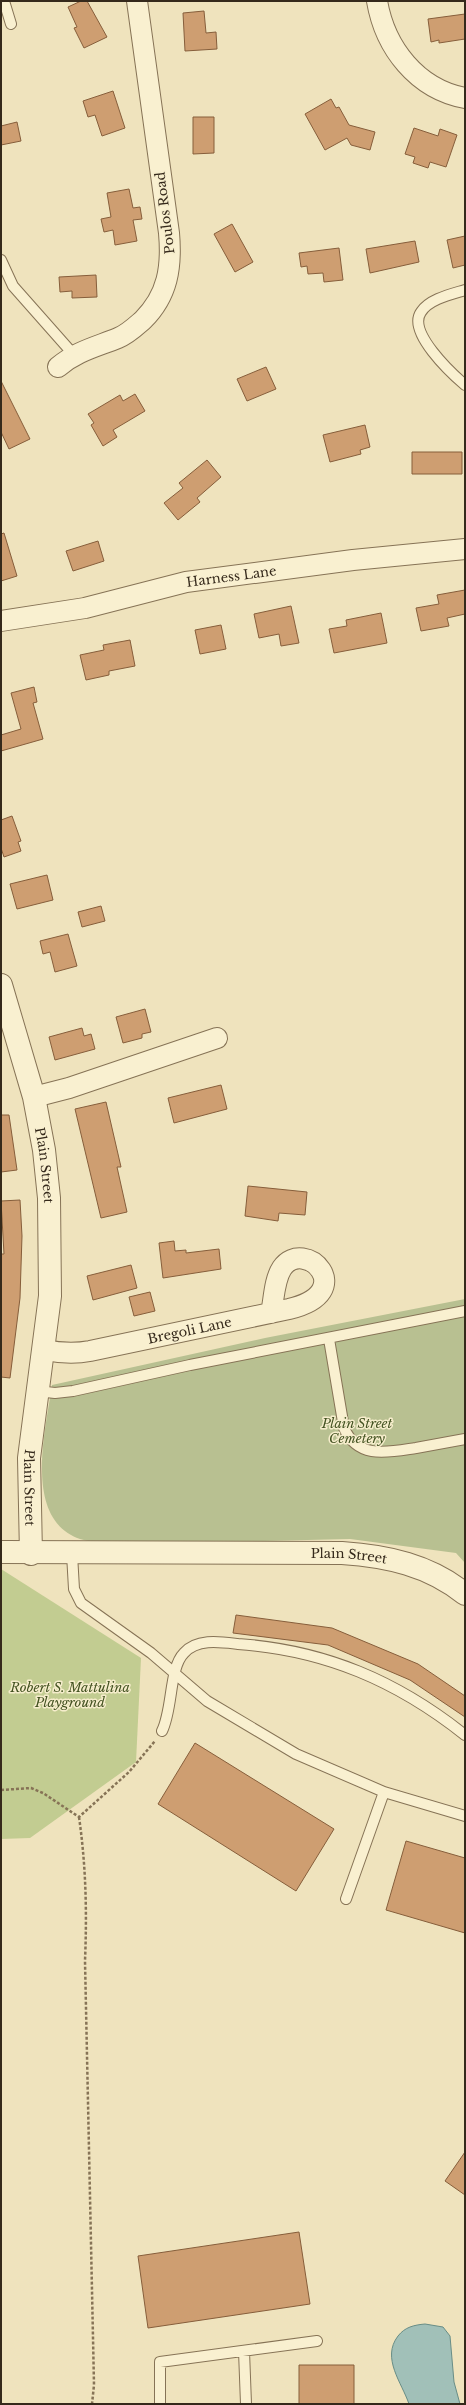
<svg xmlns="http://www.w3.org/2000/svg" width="466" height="2405" font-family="'Libre Baskerville',serif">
  <rect width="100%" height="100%" fill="#efe3bd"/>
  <path fill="#c2cc91" d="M1,1569L141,1658L136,1762L30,1838L1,1839Z"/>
  <path fill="#b8c091" d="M465,1299V1563L456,1553L350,1539L128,1544C112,1543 95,1544 80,1539C22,1519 46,1429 52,1385L265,1338Z"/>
  <path fill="#a1c0b8" stroke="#688d86" d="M425,2324L443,2327L450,2336L454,2382L460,2404H409C402,2383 381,2358 398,2336C405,2327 414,2325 425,2324Z"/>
  <path fill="#ce9e71" stroke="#865e3b" d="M81,1H87L107,37L84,48L74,28L77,27L68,7Z
    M204,11L206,33L216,32L217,49L185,51L183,13Z
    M465,14V39L439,43V40L431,42L428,19Z
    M113,91L125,128L102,136L95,115L88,117L83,101Z
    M331,99L336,108L339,107L349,125L375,132L370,150L351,145L347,138L325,150L305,114Z
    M193,117H214V153L193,154Z
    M17,122L21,141L1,145V126Z
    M414,128L438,136L440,129L457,135L446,167L430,162L428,168L413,163L415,157L405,154Z
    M129,189L133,208L140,207L142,219L133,220L137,241L115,245L113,230L104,232L101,219L111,217L107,193Z
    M232,224L253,262L235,272L214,234Z
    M465,236V265L453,268L447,240Z
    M415,241L419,262L370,273L366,249Z
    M339,248L343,280L324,282L323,273L308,274L307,266L301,267L299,253Z
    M96,275L97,297L72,298V291L60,292L59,277Z
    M266,367L276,389L247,401L237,379Z
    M1,381L30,439L9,449L1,432Z
    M135,394L145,411L113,430L117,437L103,446L91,425L94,423L88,414L120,395L123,401Z
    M365,425L370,447L360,450L361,454L330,462L323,435Z
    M412,452H462V474H412Z
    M207,460L221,477L197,498L200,502L178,520L164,503L183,488L179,483Z
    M4,533L17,576L1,581V534Z
    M98,541L104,561L73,571L66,551Z
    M465,590V614L447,618L449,626L421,631L416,608L439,604L437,595Z
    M291,606L299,643L281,646L279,634L259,638L254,614Z
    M381,613L387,643L334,653L329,629L347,626L346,620Z
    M221,625L226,649L200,654L195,630Z
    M130,640L135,666L109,671V675L86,680L80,655L104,650L103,645Z
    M34,687L37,702L33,703L43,739L1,751V735L21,729L11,693Z
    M12,816L21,841L18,842L21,851L4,857L1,848V820Z
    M47,875L53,900L17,909L10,884Z
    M101,906L105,921L82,927L78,912Z
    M68,934L77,966L55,972L50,952L43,954L40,941Z
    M145,1009L151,1032L142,1034V1038L123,1043L116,1017Z
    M82,1028L84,1036L91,1034L95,1049L55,1060L49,1037Z
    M221,1085L227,1109L174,1123L168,1098Z
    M106,1102L121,1167H117L127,1212L101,1218L75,1109Z
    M1,1115H9L17,1170L1,1172Z
    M248,1186L307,1192L305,1215L279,1213L278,1221L245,1216Z
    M20,1200L22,1236L20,1298L10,1378L1,1377V1254H4L1,1201Z
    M174,1241L175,1251L186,1250V1253L219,1249L221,1269L163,1278L159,1243Z
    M131,1265L137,1288L93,1300L87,1276Z
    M150,1292L155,1311L134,1316L129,1297Z
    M236,1615L332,1628L418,1664L465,1696V1717L410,1680L328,1645L233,1633Z
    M195,1743L334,1829L296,1891L158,1804Z
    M406,1841L465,1858V1933L386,1910Z
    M465,2152V2195L445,2181Z
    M299,2232L310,2304L148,2328L138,2256Z
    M299,2365H354V2404H299Z"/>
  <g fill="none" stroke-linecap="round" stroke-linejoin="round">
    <defs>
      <path id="service" d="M4,1L11,24
        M1,260L13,286L74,355
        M465,290C452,294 429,299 421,312C407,332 451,373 465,385
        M329,1339L344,1428C358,1460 389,1452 416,1448C433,1445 449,1442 465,1439
        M37,1391L55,1393L73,1391L190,1365L465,1311
        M72,1554L74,1589L81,1603L151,1653L207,1701L296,1754L384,1792L465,1816
        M162,1731C173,1709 169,1668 184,1653C197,1638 221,1642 238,1644C325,1650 397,1681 465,1735
        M346,1899L384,1792
        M244,2351L246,2404
        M160,2404V2362L317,2341"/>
      <g id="minor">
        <path d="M377,1C385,48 417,89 465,98"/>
        <path d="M58,367C77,351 96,347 118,338C128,334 135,327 143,320C168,295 172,267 169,233L137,1"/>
        <path id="s1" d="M1,621L85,608L186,582L353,560L465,549"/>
        <path d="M34,1097L69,1088L217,1038"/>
        <path id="s2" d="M44,1350C60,1353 74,1354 90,1351L289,1309C361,1292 304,1236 282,1268C274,1280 274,1300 271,1313"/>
      </g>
      <g id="tertiary">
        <path id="s3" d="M1,985L34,1097L44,1150L49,1198L50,1296L29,1458L31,1554"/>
        <path id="s4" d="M1,1552L342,1553C387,1556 429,1565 465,1594"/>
      </g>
    </defs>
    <use href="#service" stroke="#867356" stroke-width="12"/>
    <use href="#minor" stroke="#867356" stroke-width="22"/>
    <use href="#tertiary" stroke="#867356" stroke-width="24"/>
    <path stroke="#867356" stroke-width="2.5" stroke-dasharray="3 2" stroke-linecap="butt" d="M1,1790L31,1788L43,1793L79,1817L129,1772L155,1741
      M79,1817C86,1866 87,1912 85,1961L94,2385L92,2404"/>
    <use href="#service" stroke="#f9f0d0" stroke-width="10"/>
    <use href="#minor" stroke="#f9f0d0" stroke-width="20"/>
    <use href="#tertiary" stroke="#f9f0d0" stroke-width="22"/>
  </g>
  <g text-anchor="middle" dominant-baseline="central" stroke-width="3" stroke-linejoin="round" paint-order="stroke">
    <g font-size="13" fill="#35291b" stroke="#f6edcc">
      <text transform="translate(165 213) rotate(-97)">Poulos Road</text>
      <text stroke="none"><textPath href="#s1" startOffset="235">Harness Lane</textPath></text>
      <text stroke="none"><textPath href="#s3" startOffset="186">Plain Street</textPath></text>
      <text stroke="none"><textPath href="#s2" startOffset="148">Bregoli Lane</textPath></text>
      <text stroke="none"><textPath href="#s3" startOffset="510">Plain Street</textPath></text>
      <text stroke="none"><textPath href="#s4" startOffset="348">Plain Street</textPath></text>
    </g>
    <g font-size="13" font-style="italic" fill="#435221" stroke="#f6edcc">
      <text x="357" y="1423">Plain Street<tspan x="357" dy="15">Cemetery</tspan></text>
      <text x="70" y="1687">Robert S. Mattulina<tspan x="70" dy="15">Playground</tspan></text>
    </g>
  </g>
  <rect width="466" height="2405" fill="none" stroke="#35291b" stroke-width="4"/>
</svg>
